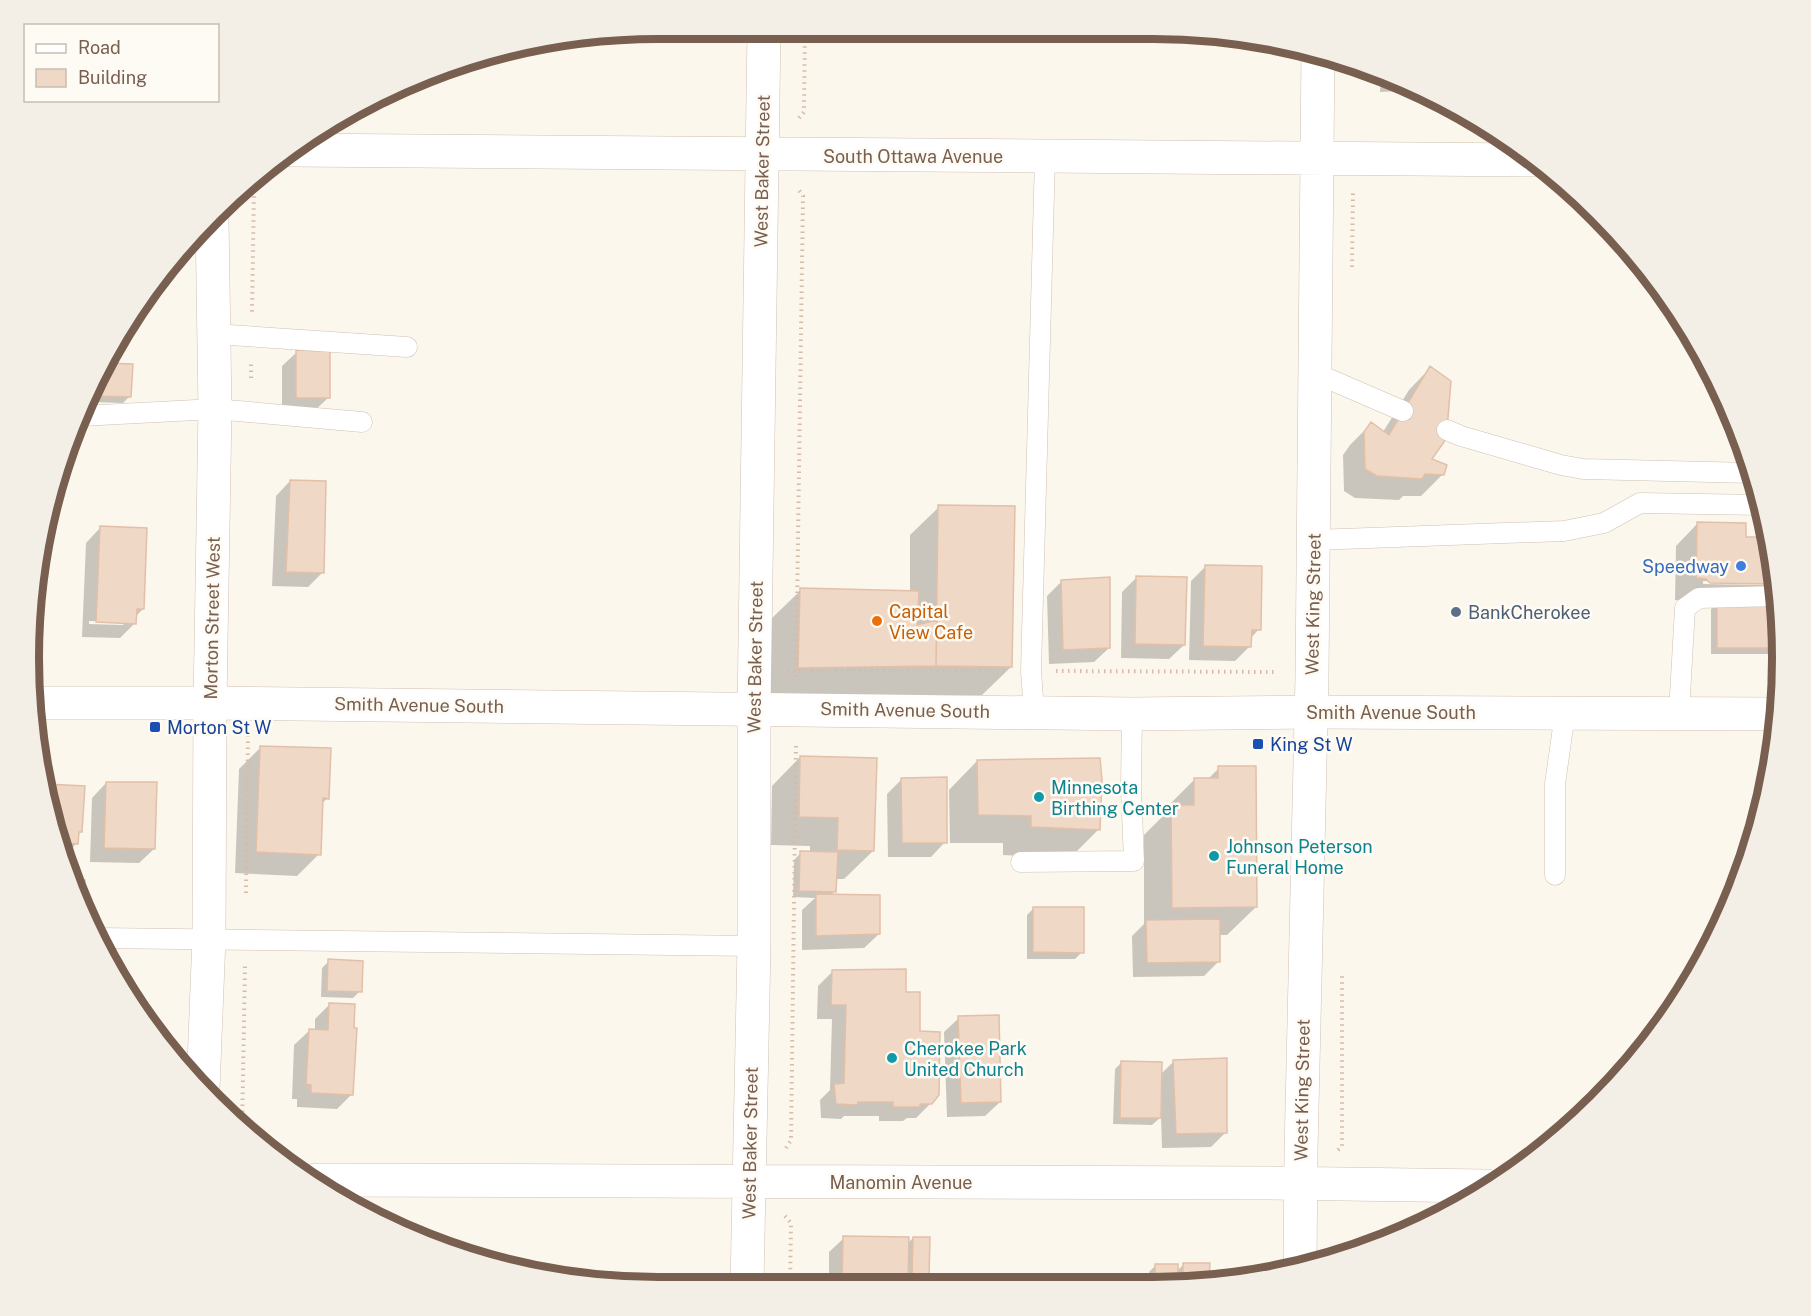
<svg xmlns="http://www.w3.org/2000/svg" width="1811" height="1316" font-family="'Public Sans',sans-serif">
  <rect width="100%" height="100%" fill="#fcf7ed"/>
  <path fill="#0003" fill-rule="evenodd" d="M1381,72L1394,77L1419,90L1380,92Z
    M297,352L328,398L313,412H282V366Z
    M103,365L130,396L123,403L90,402L91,388L93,380Z
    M1430,368V460L1443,474L1421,496H1403L1399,500L1355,498L1344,491L1343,455L1350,445L1371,424L1383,432L1409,390Z
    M290,481L323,572L308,587L272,586L276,496Z
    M939,507L1011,667L982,695H770L772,618L801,590L910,593V535Z
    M1697,524L1744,538H1768L1776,585L1758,602H1779L1781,616L1780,654H1711V609L1715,605L1675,600L1676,546ZM1703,581L1763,582V585L1703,584Z
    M100,528L143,609L135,617V623L120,638L82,637L86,543ZM89,621L126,622L123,625L89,624Z
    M1206,566L1259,629L1250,639V646L1235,661L1189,660L1191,581Z
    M1137,577L1184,645L1169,659L1121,658L1122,592Z
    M1062,581L1109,648L1094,662L1049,664L1047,596Z
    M261,747L328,798L321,804L319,854L297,876L235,873L239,769Z
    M800,757L873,851L844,879H835V891L830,896L879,934L864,948L802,950V910L815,898L793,897L794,860L801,853H810V846L771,845L772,786Z
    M977,761L1098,830L1070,858L1003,855V843H950L949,790Z
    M1219,768L1256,907L1227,935H1218L1219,961L1204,976L1133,977L1132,936L1144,924V835L1166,813V808L1194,780H1207Z
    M902,779L945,842L931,857H888L887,794Z
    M106,783L154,849L139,863L90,862L92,798Z
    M46,785L83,787L81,832L77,835V843L65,855Z
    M1034,908L1082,952L1075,959H1027V915Z
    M329,961L360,991L353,998L321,997L322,968Z
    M832,972L904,993L918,1033L931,1103L916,1118H907L903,1121H879V1116H844L841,1119L821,1118L820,1100L830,1090L832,1019H817L818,986Z
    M330,1004L352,1094L337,1109L297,1107V1099H292L294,1045L309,1031H315V1019Z
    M959,1018L1000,1102L985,1116L947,1117L944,1032Z
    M1174,1061L1225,1133L1211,1147L1162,1148L1161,1117L1152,1125L1113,1124L1115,1069L1122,1062L1161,1074Z
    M844,1238L907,1244L913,1238L927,1276L920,1283L829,1285V1252Z
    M1184,1264L1208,1265V1282L1149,1283V1272L1156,1265L1177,1271Z"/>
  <path fill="#f0d8c6" stroke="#e2c0a7" stroke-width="1.5" d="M296,350L330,351V398H296Z
    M104,363L133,364L131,397L96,396L97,374Z
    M1430,366L1451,381L1447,430L1444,442L1432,459L1447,465L1444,475L1425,474L1422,479L1377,476L1365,469L1364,432L1371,422L1389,435Z
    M290,480L326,481L324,573L286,572Z
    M938,505L1015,506L1012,667L936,666Z
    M1697,522L1746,523V537H1768L1775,578L1769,584L1710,583L1706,579L1696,578Z
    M100,526L147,528L144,609H137L136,624L96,622Z
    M1205,565L1262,566L1261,630H1252L1251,647L1203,646Z
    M1136,576L1187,577L1185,645L1135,644Z
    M1110,577V648L1063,650L1061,580Z
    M800,588L919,591L917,625L937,620L936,666L798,668Z
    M1717,601H1779L1781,616L1780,648H1717Z
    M260,746L331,748L329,799L323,798L321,855L256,852Z
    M800,756L877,758L874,851L837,850L838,818L799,817Z
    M1100,758L1102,780L1100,830L1031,827V816L978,815L977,760Z
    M1218,766H1256L1257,907L1172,908L1171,805H1194V778H1218Z
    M947,777V843H902L901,778Z
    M106,782H157L155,849L104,848Z
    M46,784L85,786L82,832H79L78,844L61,843Z
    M800,851L838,852L836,892L799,891Z
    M71,879L85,880L84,911L76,899Z
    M816,894L880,895V934L816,936Z
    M1033,907H1084V953L1033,952Z
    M1220,919V962L1147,963L1146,920Z
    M110,958H117V969Z
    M328,959L363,961L362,992L327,991Z
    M906,969V992H920V1031L940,1032L939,1095L932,1104H920V1107H893V1102H858L857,1105L836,1104L834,1084L844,1083L846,1005H831L832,970Z
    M329,1003L355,1004L354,1028H357L353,1095L311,1093V1085L306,1084L309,1029L328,1030Z
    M999,1015L1001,1102L961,1103L958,1016Z
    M1227,1058V1133L1176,1134L1173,1060Z
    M1121,1061L1162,1062L1161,1118H1120Z
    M843,1236L909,1237L908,1284L842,1285Z
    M913,1237H930L929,1277H912Z
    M1183,1263H1210L1209,1282H1183Z
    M1155,1264H1178V1282L1155,1283Z"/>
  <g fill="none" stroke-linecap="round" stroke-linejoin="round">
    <defs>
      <path id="service" d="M214,334L407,347
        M1315,373L1403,411
        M81,416L215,409L362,422
        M1447,430L1461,436L1561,465L1583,469L1753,473
        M1314,540L1564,531L1604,523L1640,503L1763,505
        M1034,712L1031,671L1045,157
        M1679,713L1685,608L1699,598L1778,596
        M1021,862L1134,861L1131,788L1132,714
        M1555,875V784L1565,713
        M99,938L754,946"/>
      <path id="minor" d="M291,150L1536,160
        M203,1089L209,938L210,703L215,409L212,219
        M316,1180L1266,1183L1487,1186
        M1300,1265L1301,1152L1312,676L1318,51
        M747,1285L754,946V709L764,29"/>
      <path id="secondary" d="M31,703H210L1132,714L1312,712L1778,714"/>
    </defs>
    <use href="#service" stroke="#cfc0b2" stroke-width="21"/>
    <use href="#minor" stroke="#cfc0b2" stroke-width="34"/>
    <use href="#secondary" stroke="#d2c0b0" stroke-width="34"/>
    <path stroke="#d6bca8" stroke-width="4" stroke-dasharray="1.5 4.5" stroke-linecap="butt" d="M799,118L804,112L805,29
      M251,185L254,190L252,312
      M1352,267L1353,191
      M251,378V361
      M787,671H1004
      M1056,671L1274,672
      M796,677L803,196L798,189
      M246,893L248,735
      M242,1130L245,966
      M786,1148L791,1140L796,743
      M1338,1150L1342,1146V976
      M785,1216L791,1223L790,1285"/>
    <use href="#service" stroke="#fff" stroke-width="20"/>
    <use href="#minor" stroke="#fff" stroke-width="33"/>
    <use href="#secondary" stroke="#fff" stroke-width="33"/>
  </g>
  <circle fill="#3f7fe0" stroke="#fefbf4" stroke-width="2" cx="1741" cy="566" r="6"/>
  <circle fill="#5c6f8a" stroke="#fefbf4" stroke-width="2" cx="1456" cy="612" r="6"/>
  <circle fill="#e8710a" stroke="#fefbf4" stroke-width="2" cx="877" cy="621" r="6"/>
  <g fill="#1a4fb4" stroke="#fefbf4" stroke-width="2">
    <rect x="149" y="721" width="12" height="12" rx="3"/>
    <rect x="1252" y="738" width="12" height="12" rx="3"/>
  </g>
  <g fill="#0f9aa8" stroke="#fefbf4" stroke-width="2">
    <circle cx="1039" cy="797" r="6"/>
    <circle cx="1214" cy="856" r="6"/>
    <circle cx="892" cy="1058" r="6"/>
  </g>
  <g text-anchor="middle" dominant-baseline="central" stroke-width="5" stroke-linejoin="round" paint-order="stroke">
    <g font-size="18" fill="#785f4f" stroke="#fefbf4">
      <text x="913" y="156">South Ottawa Avenue</text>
      <text transform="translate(762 171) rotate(-89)">West Baker Street</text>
      <text transform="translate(1313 604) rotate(-89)">West King Street</text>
      <text transform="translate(212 618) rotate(-89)">Morton Street West</text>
      <text transform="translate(755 657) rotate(-89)">West Baker Street</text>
      <text transform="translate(419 705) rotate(1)">Smith Avenue South</text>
      <text transform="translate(905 710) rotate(1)">Smith Avenue South</text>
      <text x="1391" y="712">Smith Avenue South</text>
      <text transform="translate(1302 1090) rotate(-89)">West King Street</text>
      <text transform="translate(750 1143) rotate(-89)">West Baker Street</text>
      <text x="901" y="1182">Manomin Avenue</text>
    </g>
    <g font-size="18" fill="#366cbe" stroke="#fefbf4" text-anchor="end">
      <text x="1729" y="566">Speedway</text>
    </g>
    <g font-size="18" fill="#c56008" stroke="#fefbf4" text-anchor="start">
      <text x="889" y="611">Capital<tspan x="889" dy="21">View Cafe</tspan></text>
    </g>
    <g font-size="18" fill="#4e5e75" stroke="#fefbf4" text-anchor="start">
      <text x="1468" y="612">BankCherokee</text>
    </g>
    <g font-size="18" fill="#164399" stroke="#fefbf4" text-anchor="start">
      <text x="167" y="727">Morton St W</text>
      <text x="1270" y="744">King St W</text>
    </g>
    <g font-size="18" fill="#0d838f" stroke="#fefbf4" text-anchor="start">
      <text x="1051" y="787">Minnesota<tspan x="1051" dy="21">Birthing Center</tspan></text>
      <text x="1226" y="846">Johnson Peterson<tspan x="1226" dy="21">Funeral Home</tspan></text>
      <text x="904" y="1048">Cherokee Park<tspan x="904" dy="21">United Church</tspan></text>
    </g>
  </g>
  <path d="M0 0H1811V1316H0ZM658 39H1153A619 619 0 0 1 1772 658V658A619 619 0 0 1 1153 1277H658A619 619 0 0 1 39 658V658A619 619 0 0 1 658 39Z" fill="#f3efe7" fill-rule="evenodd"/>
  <path fill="none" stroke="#785f4f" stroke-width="8" d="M658 39H1153A619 619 0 0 1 1772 658V658A619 619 0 0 1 1153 1277H658A619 619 0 0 1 39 658V658A619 619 0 0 1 658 39Z"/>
  <rect x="24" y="24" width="195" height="78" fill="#fefbf4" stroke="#c8bdb2" stroke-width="1.5"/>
  <rect x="36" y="44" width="30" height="9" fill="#ffffff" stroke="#c8bdb2" stroke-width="1.5"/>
  <text x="78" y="54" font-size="18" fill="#785f4f">Road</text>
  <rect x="36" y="69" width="30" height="18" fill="#f0d8c6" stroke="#c8bdb2" stroke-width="1.5"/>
  <text x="78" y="84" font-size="18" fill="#785f4f">Building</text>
</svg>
